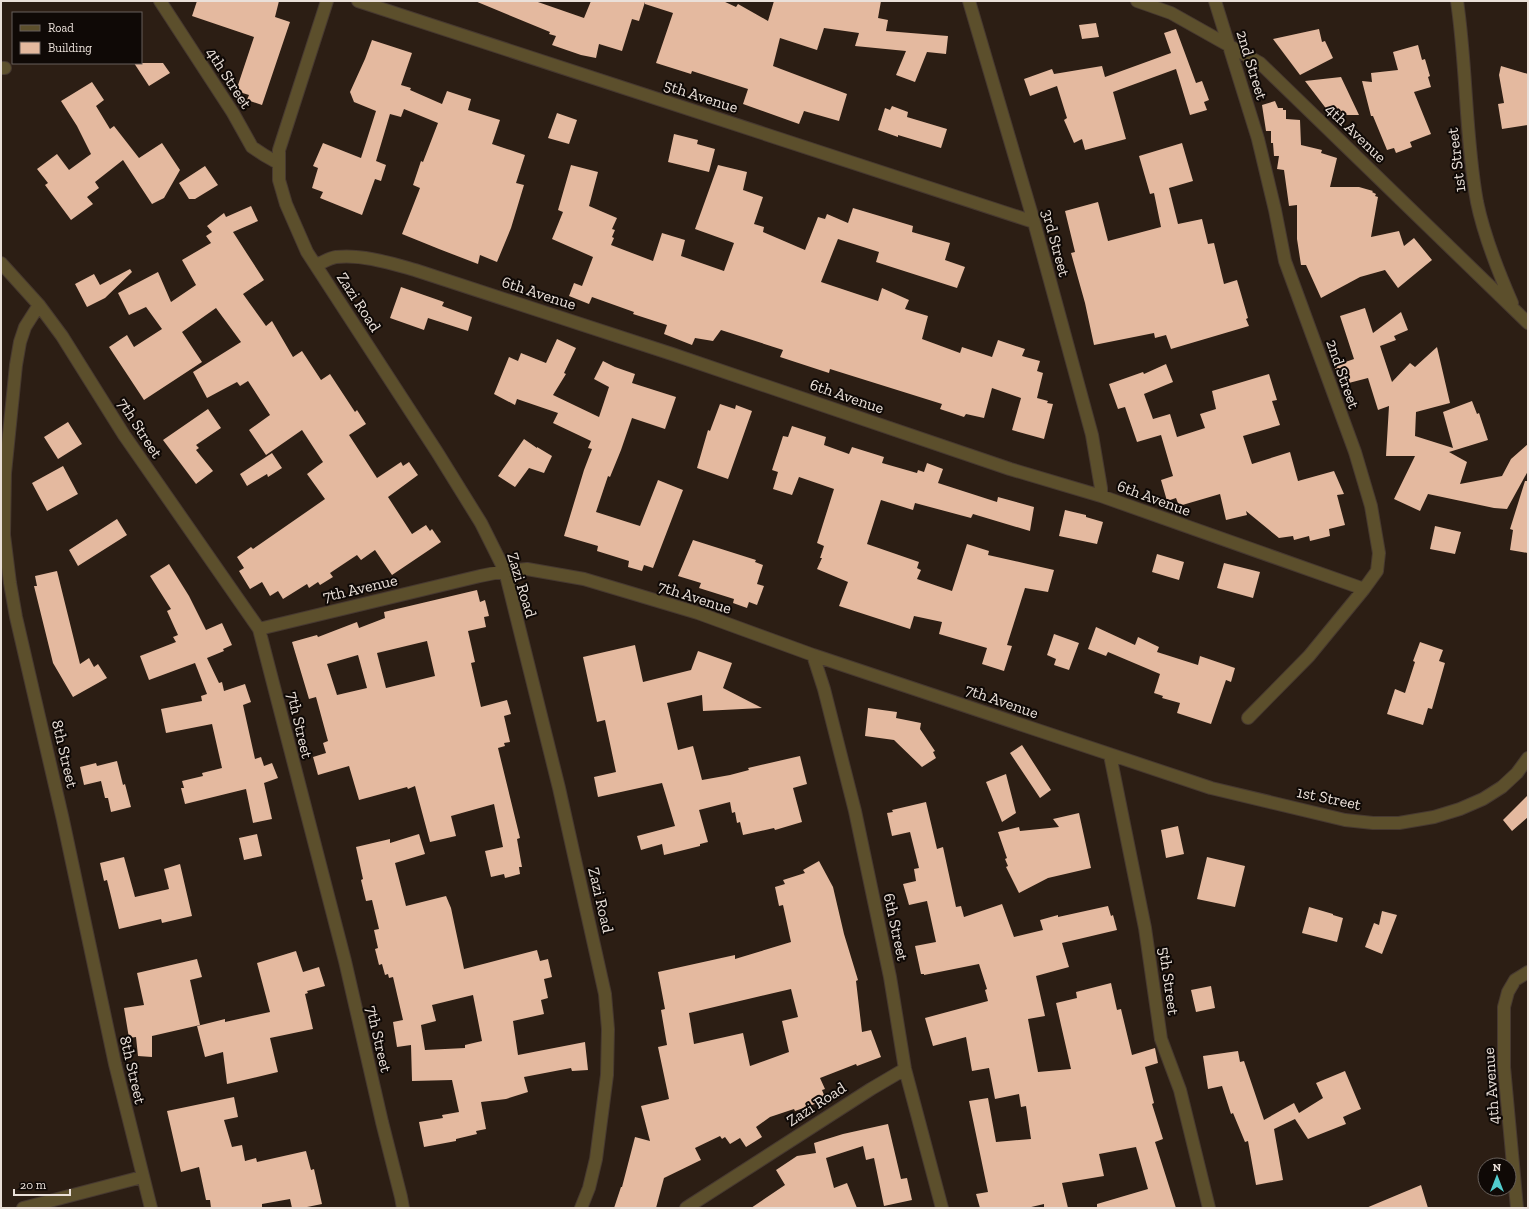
<svg xmlns="http://www.w3.org/2000/svg" width="1529" height="1209" font-family="'Zilla Slab',serif">
  <rect width="100%" height="100%" fill="#2c1e14"/>
  <path fill="#e4b99f" fill-rule="evenodd" d="M197,1H279L275,17L290,22L262,105L247,100L249,95L236,91L254,37L192,16Z
    M475,1H535L584,18L591,1H723L736,7L738,4L768,21L774,1H881L878,18L888,20L886,31L948,36L946,54L927,52L915,82L896,75L906,51L855,46L859,33L824,28L817,50L780,38L773,66L847,94L839,121L804,111L799,124L743,104L748,89L692,71L691,74L656,63L673,13L645,4V2L639,21L632,19L622,51L599,44L596,58L581,55L552,45L556,36L549,34L550,32Z
    M1096,23L1099,37L1082,39L1079,25Z
    M1176,29L1196,83L1202,81L1209,100L1204,102L1207,110L1190,115L1176,69L1113,92L1126,139L1085,150L1082,139L1074,143L1064,120L1067,118L1057,86L1030,96L1024,79L1052,69L1054,74L1102,66L1105,77L1171,53L1164,33Z
    M1319,29L1322,42L1325,41L1333,58L1300,75L1273,39Z
    M372,40L412,53L401,85L411,88L410,90L442,104L447,91L471,99L468,110L500,120L492,144L525,155L516,183L524,185L511,228L497,262L480,255L478,264L439,249L402,234L420,188L413,185L421,161L423,162L438,123L404,109L401,117L390,114L376,161L386,165L381,181L375,179L362,215L320,198L323,192L312,188L318,168L313,166L323,143L361,158L376,111L354,102L350,92L365,59Z
    M1418,45L1422,60L1425,59L1430,76L1428,77L1431,87L1414,92L1431,134L1410,142L1412,147L1396,153L1394,148L1387,150L1373,116H1371L1362,81L1372,82L1371,73L1398,70L1393,52Z
    M134,63H163L170,73L149,86Z
    M1501,66L1528,74V125L1502,129L1498,104L1504,103L1499,75Z
    M1341,77L1359,115H1331L1305,81Z
    M92,82L104,100L96,106L110,129L114,126L139,158L162,143L180,170L164,198L152,204L123,160L95,182L99,188L87,197L93,204L71,220L45,185L48,183L37,169L57,154L69,170L91,154L77,126L61,101Z
    M1275,101L1278,108H1283V110H1286V119L1300,120L1301,145L1322,150L1321,153L1337,158L1330,187H1359L1373,191L1372,192L1376,194L1375,196L1378,197L1371,237L1399,231L1404,246L1414,238L1432,260L1398,288L1385,270L1360,277L1321,298L1306,265H1301L1297,239V205L1289,206L1284,170L1277,169L1279,156H1274L1273,143H1271V131H1266L1262,105Z
    M892,106L908,112L907,117L947,129L941,148L898,135V137L878,130L885,108L890,110Z
    M557,113L577,120L569,144L548,138Z
    M674,134L698,140L697,144L715,149L709,172L668,162Z
    M1182,143L1193,181L1169,188L1178,224L1202,219L1208,244L1214,243L1224,284L1237,280L1248,318L1246,319L1249,326L1171,349L1166,335L1155,338L1154,333L1094,345L1085,303L1071,253L1075,252L1065,211L1098,202L1108,241L1161,227L1154,193L1150,194L1139,156Z
    M571,165L598,172L589,206L617,218L612,229L615,230L612,237L614,238L611,245L653,261L662,233L685,240L681,256L724,271L734,243L695,229L718,165L747,172L743,190L763,197L754,224L764,227L763,232L805,250L818,217L825,219L827,214L848,223L853,208L913,226L912,232L950,243L945,260L965,267L957,288L876,262L879,252L838,239L821,282L878,301L882,288L909,300L905,309L928,316L922,339L960,353L962,347L992,357L998,340L1025,349L1022,356L1040,361L1037,371L1043,373L1037,398L1048,401L1047,403L1053,404L1044,439L1012,430L1021,398L992,388L984,418L966,414L964,417L940,409L942,404L830,369L829,373L780,357L783,350L721,330L713,341L695,338L692,345L664,334L667,325L633,314L634,312L592,297L589,304L569,296L574,283L582,286L593,257L552,239L563,212L558,210Z
    M205,166L218,185L195,199H189L179,183Z
    M251,206L258,221L233,232L264,280L243,294L266,326L272,321L293,357L302,351L321,380L330,374L355,412L357,410L366,424L349,435L377,478L401,462L403,466L409,462L418,475L388,497L412,534L426,525L430,531L432,529L441,542L392,575L375,550L361,560L357,555L330,573L333,577L320,585L318,582L309,588L307,584L283,599L278,591L270,596L262,582L250,589L239,571L244,568L237,557L251,547L253,549L325,499L307,474L323,462L302,430L266,455L249,430L270,415L248,381L240,386L237,382L207,398L193,372L241,342L216,308L182,332L202,362L144,400L109,347L127,335L134,347L162,329L146,307L129,315L118,293L158,272L171,302L196,285L182,260L211,243L206,236L212,232L207,226L224,213L226,217Z
    M130,269L132,272L105,298L87,307L75,284L94,274L100,285Z
    M401,287L444,302L442,306L472,317L468,331L428,318L424,330L390,318Z
    M1365,308L1373,333L1401,312L1408,330L1394,336L1396,340L1380,346L1392,382L1410,363L1415,367L1437,347L1450,403L1416,412L1415,436L1453,448L1443,412L1472,401L1477,414L1479,413L1488,440L1449,452L1467,462L1460,484L1502,476L1511,459L1528,444V471L1507,509L1494,508L1428,494L1420,511L1394,499L1415,456H1386L1389,406L1378,410L1368,378L1341,385L1334,366L1354,359L1340,316Z
    M557,339L576,348L564,373L566,374L553,395L599,417L609,387L594,379L603,361L615,367L635,374L632,383L676,397L665,429L632,418L621,450L610,477L608,476L596,512L640,526L658,480L683,490L653,568L644,565L642,571L628,567L629,561L597,551L598,546L564,536L584,470L592,449L588,448L591,441L553,423L558,413L517,399L515,405L494,394L509,357L518,361L521,353L546,363Z
    M1166,364L1173,382L1144,394L1153,419L1170,414L1177,437L1205,428L1200,414L1216,409L1212,391L1269,374L1277,400L1272,401L1280,425L1243,436L1252,464L1290,452L1298,481L1334,471L1344,494L1337,495L1345,525L1329,529L1330,536L1310,541L1309,536L1294,540L1293,536L1279,538L1246,511L1247,515L1226,520L1220,494L1179,506L1176,498L1167,501L1161,480L1173,476L1161,435L1137,442L1125,407L1118,409L1109,384L1143,372L1144,374Z
    M720,404L735,409L736,405L752,411L728,479L697,468L708,430L710,431Z
    M208,409L221,428L196,445L199,448L196,450L213,471L196,484L163,440Z
    M68,422L82,444L58,459L44,437Z
    M792,426L826,437L824,445L849,454L852,447L884,457L882,463L917,473L918,470L924,472L927,463L943,469L938,483L997,502L998,497L1034,507L1030,531L973,514L971,518L915,503L913,510L881,500L867,544L919,562L917,568L921,570L917,579L952,591L967,544L989,551L988,555L1054,570L1048,592L1025,588L1007,645L1012,646L1004,671L982,664L987,648L939,634L942,622L914,616L910,629L839,606L848,582L817,569L822,558H820L824,546L817,543L834,489L799,477L792,495L773,489L778,472L772,470L783,436L788,437Z
    M524,439L537,448V447L552,456L544,473L529,468L515,487L498,476Z
    M272,453L282,468L268,477L267,474L247,486L240,474Z
    M63,466L78,494L47,511L32,483Z
    M1525,481H1528V553L1510,550L1513,530L1510,529Z
    M1065,510L1086,515V517L1103,522L1097,544L1059,536Z
    M117,519L127,535L78,566L69,550Z
    M1435,526L1461,532L1455,554L1430,549Z
    M693,540L756,560L755,562L763,565L757,584L764,586L757,605L749,602L747,608L733,603L734,599L699,588L701,583L678,576Z
    M1157,554L1184,562L1179,580L1152,572Z
    M1224,563L1260,572L1253,598L1217,588Z
    M169,564L189,596L206,630L222,623L232,645L223,649L224,651L207,658L219,683L222,682L224,691L245,684L251,702L243,705L255,759L261,757L264,766L272,763L278,778L264,783L272,819L253,823L246,789L185,804L181,788H184L182,781L203,776L202,773L222,768L212,724L166,733L161,709L202,701L201,696L207,694L195,663L149,680L140,656L176,642L173,637L178,635L167,611L171,609L150,576Z
    M57,571L80,664L89,658L94,667L98,664L107,678L73,697L53,663L34,586H37L35,576Z
    M477,590L480,602L485,600L489,616L484,617L486,627L468,631L475,662L471,663L481,707L507,700L511,714L504,716L510,742L504,743L505,746L498,748L520,838L517,839L522,867H519L520,874L505,878L504,874L491,877L485,851L503,847L494,804L451,816L456,836L430,842L415,786L408,789L407,787L359,800L349,766L318,775L313,757L326,753L323,743L328,741L316,697L309,699L292,642L317,635L318,637L357,622L359,628L385,618L384,612ZM427,641L435,676L386,688L377,653ZM358,655L367,688L337,695L327,664Z
    M1096,627L1135,645L1138,637L1159,647L1157,652L1198,665L1200,656L1235,668L1231,682L1226,680L1211,724L1177,713L1180,703L1162,698L1163,696L1154,693L1160,674L1108,652L1106,656L1088,649Z
    M1054,634L1079,643L1069,670L1054,665L1056,659L1047,655Z
    M1420,642L1443,650L1439,661L1445,663L1432,709L1428,708L1423,725L1387,714L1395,689L1405,693L1415,662L1413,661Z
    M635,645L643,682L691,670L698,651L732,663L723,688L762,708L703,711L702,695L667,703L678,750L693,746L702,780L730,775L749,770L748,768L800,756L807,784L793,788L802,822L775,830L774,828L743,835L740,822L737,823L735,812L732,813L730,802L699,810L708,842L700,844V846L664,855L662,844L641,850L637,836L675,826L662,783L598,797L594,777L616,772L605,720L597,722L583,657Z
    M868,708L897,712L896,718L921,723L920,729L935,751L933,752L936,758L922,767L894,740L865,736Z
    M1022,745L1051,790L1040,798L1010,753Z
    M117,761L123,785L125,784L131,807L111,812L108,798H105L101,781L84,785L80,767L96,763L97,766Z
    M1006,774L1016,813L1002,822L986,782Z
    M1528,795V817L1512,831L1503,820Z
    M926,802L937,849L943,847L956,907L961,906L964,917L1002,904L1014,937L1043,930L1040,920L1058,915V917L1108,906L1111,916L1113,915L1117,930L1062,943L1069,967L1036,976L1045,1016L1028,1019L1038,1072L1071,1069L1056,1003L1077,998L1076,992L1111,983L1117,1010L1121,1009L1132,1055L1155,1048L1158,1063L1145,1067L1154,1103L1152,1104L1163,1139L1155,1142L1176,1208H1097V1204L1148,1189L1136,1147L1099,1154L1104,1176L1062,1183L1068,1208H1044V1204L1027,1208H980L976,1194L988,1192L969,1101L988,1098L996,1142L1031,1139L1026,1106L1021,1107L1019,1094L995,1099L989,1068L972,1071L966,1037L933,1046L925,1018L988,1001L985,990L987,989L979,964L924,975V974H921L915,946L936,942L927,901L909,905L903,884L916,881L914,869L919,868L910,832L892,836L887,813L893,812L892,810Z
    M1079,813L1091,868L1048,878L1019,893L1006,867L1008,866L1005,859L1007,858L998,832L1019,827L1020,831L1059,827L1053,819Z
    M1178,826L1184,854L1166,858L1161,830Z
    M257,834L262,856L244,860L239,838Z
    M419,834L425,854L395,863L406,906L446,896L451,908L464,969L537,950L540,961L548,959L552,977L544,979L548,998L541,1000L544,1014L513,1021L518,1055L585,1042L588,1070L572,1071L571,1068L524,1077L528,1092L506,1099L481,1102L486,1129L476,1131L477,1134L456,1139V1141L424,1147L419,1122L443,1118L442,1115L459,1112L452,1080L412,1081L411,1045L397,1047L393,1022L403,1020L393,977L389,978L388,974L385,975L382,964L379,965L375,949L378,948L374,930L379,929L372,900L366,901L361,880L363,879L356,847L390,839V843ZM473,995L482,1041L465,1045V1048L425,1050L421,1025L436,1021L432,1005Z
    M124,857L135,897L169,889L164,869L180,864L192,916L162,923L161,919L119,929L107,880L104,881L100,863Z
    M1207,857L1245,866L1235,907L1197,899Z
    M819,861L833,887L844,934L858,980L856,981L862,1032L871,1030L881,1057L857,1066L856,1064L820,1078L825,1089L822,1090L826,1100L795,1111L794,1109L770,1117L756,1127L762,1137L746,1147L740,1138L730,1144L725,1137L722,1139L720,1136L695,1148L701,1160L664,1178L656,1208H614L621,1187H622L635,1137L650,1141L641,1106L669,1099L658,1047L667,1045L661,1010L665,1009L658,972L735,955V959L791,942L783,905L779,906L775,887L785,884L783,880L805,873L803,870ZM791,989L798,1017L782,1021L789,1052L750,1066L743,1033L694,1044L689,1013Z
    M1309,907L1333,914V915L1343,918L1337,942L1302,933Z
    M1382,911L1397,915L1382,954L1365,947L1374,923L1379,925Z
    M296,951L303,972L319,967L325,986L307,991L308,993L305,994L313,1029L270,1038L278,1072L227,1084L223,1052L205,1057L197,1026L225,1019V1022L270,1012L257,963Z
    M197,959L202,977L190,980L200,1025L152,1036V1057L138,1056L136,1037L129,1038L124,1008L144,1005L137,973Z
    M1211,986L1215,1008L1196,1012L1191,990Z
    M1238,1051L1240,1062L1244,1061L1264,1120L1294,1103L1299,1113L1323,1098L1316,1083L1345,1071L1361,1109L1343,1117L1346,1124L1308,1139L1295,1119L1274,1129L1283,1180L1256,1185L1248,1141L1245,1142L1233,1113L1231,1114L1222,1086L1208,1089L1203,1056Z
    M234,1097L238,1117L224,1120L232,1147L242,1145L245,1161L256,1158L257,1162L306,1151L311,1170L314,1169L322,1204L302,1208H292L290,1199L262,1204V1208H211L210,1200H206L199,1167L181,1172L167,1111Z
    M888,1124L901,1179L907,1178L912,1200L884,1206L874,1158L866,1160L863,1146L826,1158L834,1188L847,1183L857,1208H751L785,1185L776,1170L797,1156L816,1153L814,1143L843,1134Z
    M1421,1185L1428,1208H1366Z"/>
  <g fill="none" stroke-linecap="round" stroke-linejoin="round">
    <defs>
      <path id="minor" d="M160,1L233,113L252,147L264,155L278,163
        M327,1L279,150V180L286,204L307,252L437,452L481,523L505,571L559,788L605,994L608,1029L607,1075L596,1159L589,1188L581,1208
        M358,1L1034,222
        M969,1L1034,222L1092,435L1101,488V496
        M1137,1L1171,13L1260,63L1528,323
        M1215,1L1258,139L1275,210L1285,261L1355,452L1371,506L1379,553L1377,571L1364,589L1309,656L1248,718
        M1457,1C1467,68 1465,136 1477,202C1484,236 1498,271 1512,303
        M1,68H5
        M1,263L39,305L62,336L124,435L259,629L345,961L382,1122L401,1197L403,1208
        M316,265C322,263 329,258 336,257C362,254 390,263 415,270L672,354L1010,469L1101,496L1364,589
        M39,305L25,327L20,342L16,365L5,473L4,535L10,583L16,617L63,820L115,1064L151,1208
        M259,629L480,576L505,571L527,569L584,579L698,613L813,655L1211,788L1345,820L1373,823H1399L1434,817L1460,809L1483,799L1502,787L1517,773L1528,758
        M813,655L824,689L855,811L890,977L905,1069L942,1208
        M1110,755L1145,928L1161,1039L1180,1090L1209,1208
        M23,1208L142,1177
        M686,1208L871,1089L905,1069
        M1517,1208L1504,1067V1007L1508,992L1515,980L1528,972"/>
    </defs>
    <use href="#minor" stroke="#473930" stroke-width="14"/>
    <use href="#minor" stroke="#5c4f2c" stroke-width="12"/>
  </g>
  <g text-anchor="middle" dominant-baseline="central" stroke-width="4" stroke-linejoin="round" paint-order="stroke">
    <g font-size="16" fill="#eae0d9" stroke="#0f0906">
      <text transform="translate(1252 65) rotate(73)">2nd Street</text>
      <text transform="translate(229 78) rotate(57)">4th Street</text>
      <text transform="translate(701 96) rotate(18)">5th Avenue</text>
      <text transform="translate(1356 133) rotate(44)">4th Avenue</text>
      <text transform="translate(1456 160) rotate(-97)">1st Street</text>
      <text transform="translate(1056 243) rotate(75)">3rd Street</text>
      <text transform="translate(539 293) rotate(18)">6th Avenue</text>
      <text transform="translate(359 302) rotate(57)">Zazi Road</text>
      <text transform="translate(1343 374) rotate(71)">2nd Street</text>
      <text transform="translate(847 396) rotate(19)">6th Avenue</text>
      <text transform="translate(140 428) rotate(57)">7th Street</text>
      <text transform="translate(1154 498) rotate(20)">6th Avenue</text>
      <text transform="translate(522 585) rotate(73)">Zazi Road</text>
      <text transform="translate(360 588) rotate(-13)">7th Avenue</text>
      <text transform="translate(695 597) rotate(18)">7th Avenue</text>
      <text transform="translate(1002 701) rotate(19)">7th Avenue</text>
      <text transform="translate(300 725) rotate(77)">7th Street</text>
      <text transform="translate(65 754) rotate(77)">8th Street</text>
      <text transform="translate(1329 798) rotate(12)">1st Street</text>
      <text transform="translate(601 900) rotate(77)">Zazi Road</text>
      <text transform="translate(896 927) rotate(78)">6th Street</text>
      <text transform="translate(1169 981) rotate(82)">5th Street</text>
      <text transform="translate(379 1039) rotate(77)">7th Street</text>
      <text transform="translate(133 1070) rotate(77)">8th Street</text>
      <text transform="translate(1491 1086) rotate(-94)">4th Avenue</text>
      <text transform="translate(816 1104) rotate(-33)">Zazi Road</text>
    </g>
  </g>
  <rect width="1529" height="1209" fill="none" stroke="#eae0d9" stroke-width="4"/>
  <rect x="12" y="12" width="130" height="52" fill="#0f0906" stroke="#675f5a"/>
  <rect x="20" y="25" width="20" height="6" fill="#5c4f2c" stroke="#675f5a"/>
  <text x="48" y="32" font-size="12" fill="#eae0d9">Road</text>
  <rect x="20" y="42" width="20" height="12" fill="#e4b99f" stroke="#675f5a"/>
  <text x="48" y="52" font-size="12" fill="#eae0d9">Building</text>
  <g transform="translate(1497 1177)"><circle r="19" fill="#0f0906" stroke="#675f5a"/>
  <path d="M0-3L7 15L0 10L-7 15Z" fill="#52cdce"/>
  <text y="-6" font-size="11" font-weight="bold" text-anchor="middle" fill="#eae0d9">N</text>
  </g>
  <path d="M14 1189v6h56v-6" fill="none" stroke="#eae0d9" stroke-width="2"/>
  <text x="20" y="1189" font-size="12" fill="#eae0d9" stroke="#0f0906" stroke-width="3" paint-order="stroke">20 m</text>
</svg>
